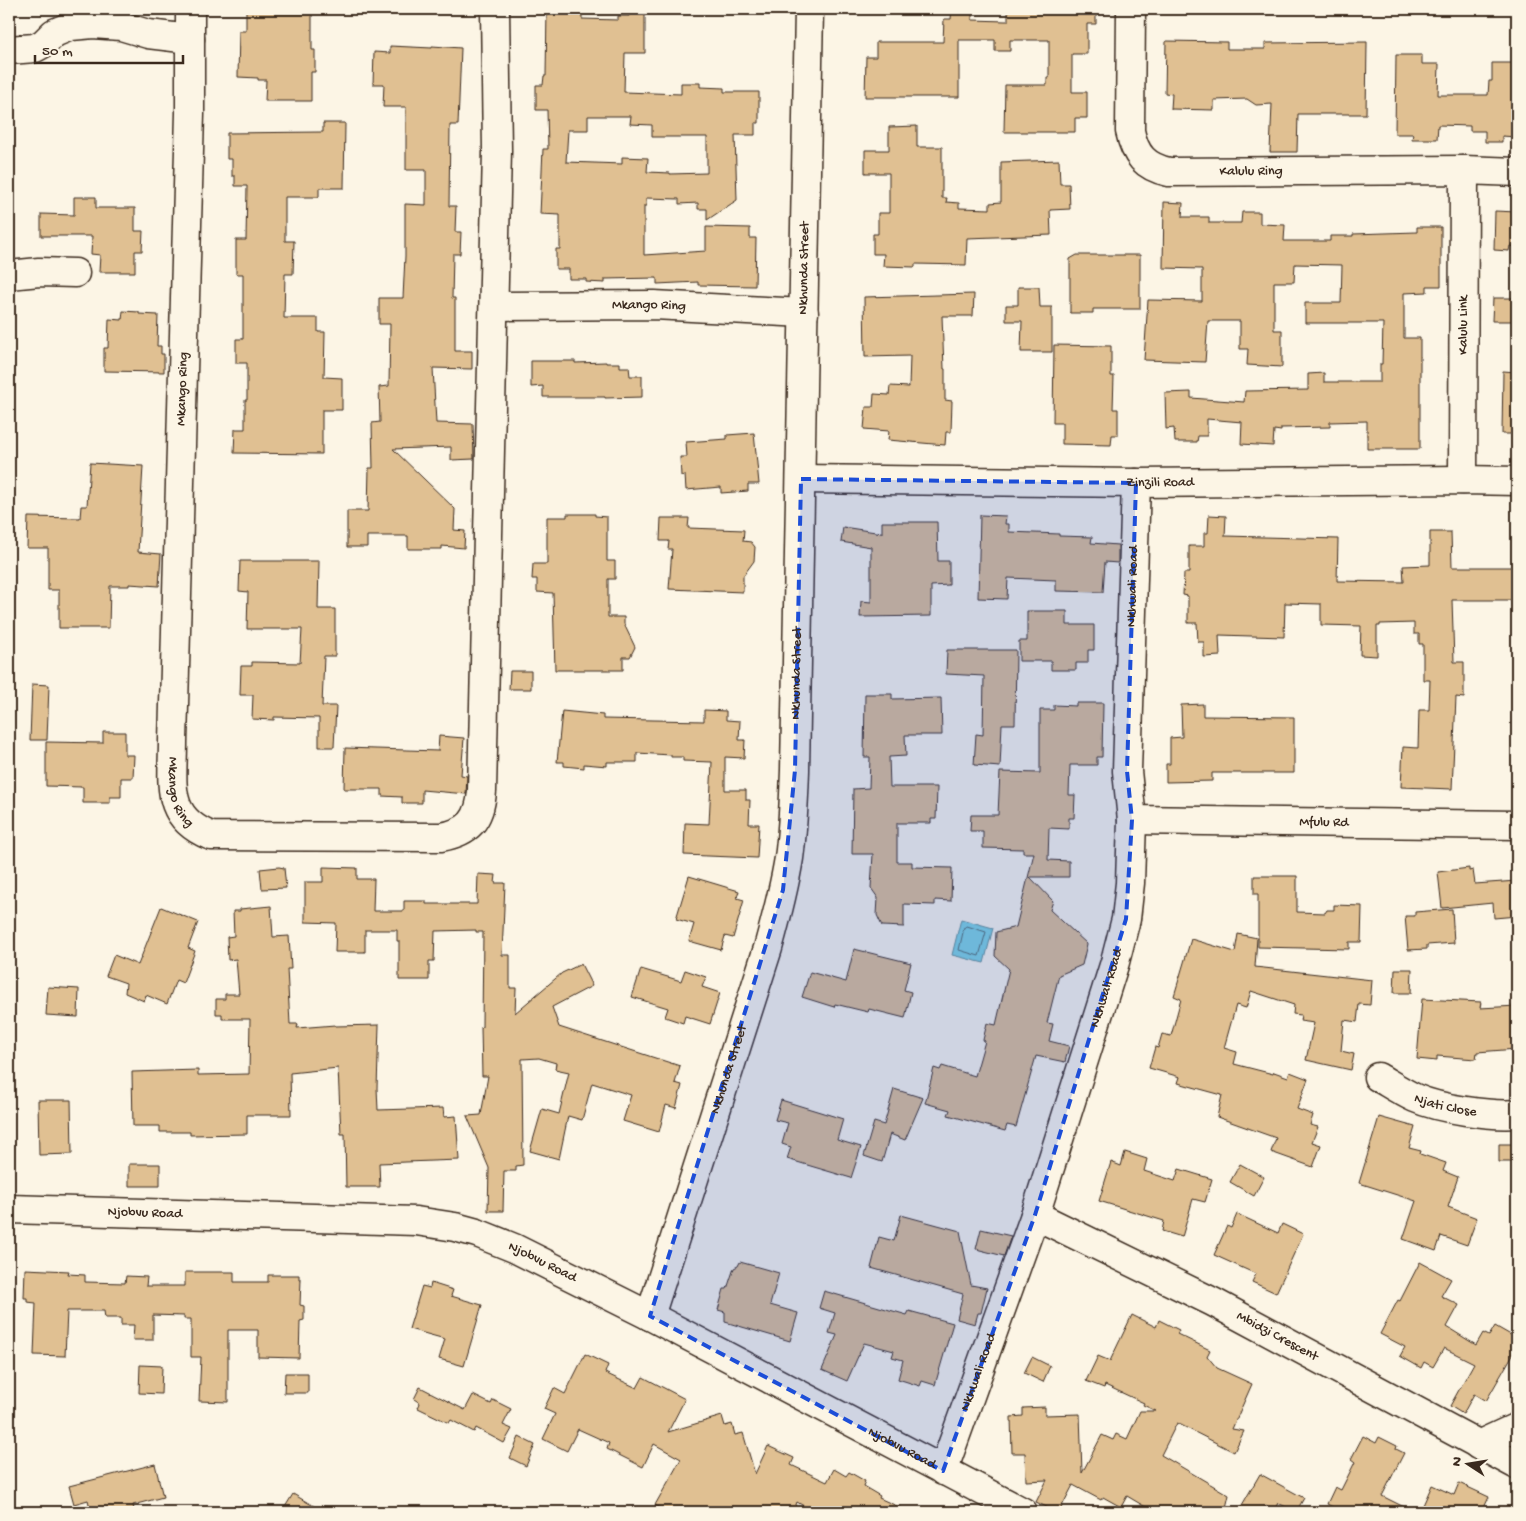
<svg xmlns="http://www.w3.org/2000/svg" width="1526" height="1521" font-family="'Gochi Hand',sans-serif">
  <rect width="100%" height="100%" fill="#fcf5e5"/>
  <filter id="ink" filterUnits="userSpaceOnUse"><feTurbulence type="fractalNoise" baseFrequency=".02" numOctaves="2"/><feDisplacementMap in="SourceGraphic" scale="10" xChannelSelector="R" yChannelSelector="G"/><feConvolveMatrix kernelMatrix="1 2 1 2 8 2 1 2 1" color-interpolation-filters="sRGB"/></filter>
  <g filter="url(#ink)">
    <path fill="#82d2db" stroke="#668f8f" d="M961,919L993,928L984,963L952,955Z"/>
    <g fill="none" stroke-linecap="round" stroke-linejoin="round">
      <path stroke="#576d6a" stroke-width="1" d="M967,926L986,932L979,956L959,950L964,928Z"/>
    </g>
    <path fill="#e0c092" stroke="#3b2a1e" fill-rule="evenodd" d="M246,9H312V50H315V72H311V101H265L266,80H258V78L238,77L239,31H246Z
      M547,9H582V19L618,20V16H629V9H645V53H625L624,92L681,94V83H700V87L724,88V92H759V123H755V135H735L737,200L707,220V209H698V203L679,204V199L646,198V206H644V255L706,251V227L750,228V238H756L755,286L698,285V282L657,284V278L605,279V283L586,282V279H569V269H556V249H560V215L540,214L543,149H548L547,110H536V85H543L544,76H546ZM588,116H631L630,124L652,125V137H707V173L670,174V173L647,172L648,158L622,157V164L566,162L568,130H588Z
      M952,9H972V20L1005,21H1008V9H1096V24H1087V54H1072V92H1087V118H1075V132H1004L1005,85H1047V78H1049V40H1010V51H995V40H959V97H865L866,57H876V42H943L944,19H951Z
      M1166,41L1227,42V49H1265V43L1367,42L1366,114H1298L1297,152H1270L1272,104L1256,105L1247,99L1214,100V110L1171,109L1172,94L1165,93Z
      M390,46L432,48V46L461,48L458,125H450L449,206H456L455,232H461L460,254H453L452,298H455V351H472V369L433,368L436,423L473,424L474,459L451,460V447L393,449L455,509L454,530L465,531L464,548L442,546V549H408V536H367V547H347V511H368L369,468H373L372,423L380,422L379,387L389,386L390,324H379V298H403L405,256V204L426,205V170H406V107H383L384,84H373L374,52L390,53Z
      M1396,55H1422V64H1439L1438,95H1488L1489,81H1492V63H1517L1516,137L1502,136V142H1485V131H1470V126L1438,125L1437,139H1412L1413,134H1395Z
      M323,123H345L344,188H319V197H285V241H294L293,274H285L284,318H318V332H325L324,377L342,378V410H322V454L234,453L235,429H245V400H247V363H236V339H243V274H236V240H246L247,186H235V176H232V159H227V133L323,132Z
      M917,126V147H942V198H947L946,202L959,203V208L990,209V203L1001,202V162L1059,160L1060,184H1069L1070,209L1050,210L1051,235L967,238L966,265L915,264V267L883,266L884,254H873V234H878V213H889V173H865V150H889V127Z
      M74,197H96V208H135V231H143L142,251H135V272H99L100,255L91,254L92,236H41V214L74,215Z
      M1164,202L1183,203L1182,217H1209V223H1241L1242,212H1260V224L1285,225L1284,241H1330V236H1353V234L1417,232V227H1441V286H1427V292L1404,293V338H1420V449H1367V421L1330,422V427L1281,428V431L1274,430L1273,446L1241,444L1242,422L1207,419V436H1198L1197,442H1175L1174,428L1166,429L1165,393L1191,392V398L1244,402L1245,391L1308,390V374L1324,373V382H1380V364H1382L1383,323H1305V303H1341L1342,265L1295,264L1294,282H1274V330H1282V367L1247,365L1248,349H1240V321H1208L1205,362L1144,360L1148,300L1202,301V269L1163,268Z
      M1495,211L1517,212V247L1510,246L1509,251L1494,250Z
      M1077,255H1140V309H1093V313H1070V259Z
      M1018,287H1039L1040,307H1052V352H1021L1022,321H1006V305H1018Z
      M974,294L973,316H942L944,369H945V400L952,401L951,432H946L945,445L888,440L889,431L864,429L866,407H873L874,394L889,395L890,386L909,387L910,356L865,357L864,297Z
      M1493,298H1517V321H1492Z
      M123,311L139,312V314L158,315L157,346H161V354H164V372L104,371V348H108L109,319L122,320Z
      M1054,345L1111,346V376H1114L1113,409H1118V435H1112L1111,445L1062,444V423H1053Z
      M531,361H575V363L606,362V363H620V367H629L630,376H642V397L605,398V397H543V386L531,387Z
      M1503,371L1517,372V434H1502Z
      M754,433L759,484H748V491L721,493V487L686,490L685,475L681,476L680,457H687L686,442L727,439V435Z
      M90,463L143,466L138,552L161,554L159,586L129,584V586H110L109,628H59V590H48V548H27L28,517L80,518L81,506H87Z
      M567,514H595V516L607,517V561H615V579H608V617H624V624L635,647L630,657H623V670H555L553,593L537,592V579H532L533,564H547V517H567Z
      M980,515L1006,516L1005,524H1009V532L1059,534V536L1092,537L1091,543L1118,545V563L1105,562L1103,592L1056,591V580L1008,578L1007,599L978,598Z
      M1209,515L1226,516L1225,536L1338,539L1337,581L1404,582L1403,566L1430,565V532H1451L1452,567H1517V600H1452L1454,662H1464V698L1456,697L1452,789L1401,787L1403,747L1418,748L1419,710H1429L1430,680H1423V644H1419V634H1414V623L1380,624V626H1377V656L1360,655L1361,626L1321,625V604L1285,603L1284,637L1219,635L1220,656L1204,657V642H1198L1197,623H1188V596L1183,595L1184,573H1189V546H1204V533H1208Z
      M661,518H689L688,528L744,530L743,541L751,542L755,547L754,561L743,576V592L669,589L672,549H668L669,541H660Z
      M882,522H937L938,561H949V585L931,586V616L860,617L861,601L871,602V547L841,542L843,527L882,533Z
      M240,561H319L318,609H335V656H324L322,706H336L334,747H319V718L274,717V720L252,719L253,695H240L241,666H252V662L300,663L302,629H247L248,592L239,591Z
      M1027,611H1067V625H1094V650H1088V663H1076V670H1051V661H1019V641H1027Z
      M947,650H1016L1015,724H1002L1000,767L974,765L976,734L983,735L984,676L946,674Z
      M510,671H531V689H509Z
      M32,684L49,685L47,740H30Z
      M865,694H892V699L941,698L942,735H905L906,756L889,757L890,787H937L936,819H931V823H897V862H912V867L952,868L951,901L935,900V905L904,904V927L882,926L877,915L878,898L871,888L873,854H852L853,789L869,788L870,757H864Z
      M1076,703H1103L1102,757H1097V765H1070L1069,795H1075L1074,818H1069V829L1049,828L1048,860L1069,861V877H1030L1053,901L1050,910L1087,944L1082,965L1059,975L1047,1023L1053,1024L1049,1041L1069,1046L1065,1062L1036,1056L1016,1127L1007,1125L1005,1131L948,1115L950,1110L925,1103L934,1068L940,1070L942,1066L975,1076L985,1041L983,1040L987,1023L996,1025L1009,969L995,956L996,932L1016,927L1034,853H1023V849L983,848V831H970L971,815H998L1000,772L1040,773V710H1054V705L1076,706Z
      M1203,704V716L1294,717V773H1212V781L1166,782V764H1170V738L1182,737L1181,705Z
      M704,710L726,711V720L740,721L739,740H745L744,758L725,757V790H746V800H750L749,824H759L757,858L684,855L685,823L709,824L712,762L683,761V757H671V755L637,753V762H607V766L584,764V768L564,766V762H557L562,711L603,715V719L704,721Z
      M103,732H125V755H134L133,778H121V797H110V803H83V787L46,786V742L103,743Z
      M439,736L464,738L461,775L467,776L466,794L422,790V803H402V797L382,796V789H344L345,748L438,751Z
      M279,867L284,868L286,888L262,889L260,869Z
      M323,867L357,868V879H374L373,911H404V901H426V904H477L478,874L496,875L495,883H505L502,955H510V988H516L515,1013L562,973L581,964L592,986L552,1007L559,1027L680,1066L675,1083L682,1085L676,1108L666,1105L659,1132L623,1121L631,1095L592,1083L582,1120L568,1116L559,1159L530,1151L542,1109L559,1114L569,1072L555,1069L556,1063L539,1058L522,1059L523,1165L516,1166V1171H504L503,1211H488L489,1168L467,1116L481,1115L488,1076H482L481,1027H482L483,932H476V930L435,931L434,961H429V980H399V941H397V930H365V952H335L336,923L305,922V882H323Z
      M1469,868V871L1473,870L1475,884L1517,881V916L1494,918L1493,903L1442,908L1438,872Z
      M689,876L739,891L737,898L744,900L733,938L725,936L721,950L689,941L694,924L676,919Z
      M1254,876H1297V912L1325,913L1327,910H1334V905L1362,906L1361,942H1349V949L1258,947V894H1254Z
      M271,906L273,937L289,936L291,969H287L290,1024H298L297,1028L335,1025V1026L379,1025L377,1088L378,1110L443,1108L444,1117L456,1116L459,1160L379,1163L380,1187H346L345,1134H341L338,1068L290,1073L291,1115H247V1134L190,1135V1132H160V1126H133L132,1072L198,1070V1075L249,1074L250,1019H222V1014H216V999H225V994H239L236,959L228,960L227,937L234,936L233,911H240V909Z
      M161,907L198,922L188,948L195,951L183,983L176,980L167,1004L146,995L144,1001L125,993L126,983L106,976L114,955L138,965Z
      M1452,909L1454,943L1427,945V949L1408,950L1405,916H1415V912Z
      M1238,934L1257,938L1255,967L1372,980L1370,1005L1359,1004L1357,1022L1344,1020L1341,1051L1354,1054L1351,1070L1306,1060L1314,1023L1300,1021L1301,1015L1293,1014L1294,1005L1251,991L1246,1008L1236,1005L1224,1048L1237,1052L1234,1064L1273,1074L1274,1072L1288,1077L1290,1072L1308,1079L1297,1109L1313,1115L1310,1125L1318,1127L1312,1142L1321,1145L1313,1167L1271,1152L1276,1138L1217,1117L1222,1095L1178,1083L1180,1077L1149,1068L1155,1047L1158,1048L1162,1034L1171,1036L1181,999L1174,996L1191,939L1235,952Z
      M854,949L911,963L904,990L911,992L905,1018L869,1009L868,1012L835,1004L834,1007L802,997L810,972L846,982Z
      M641,969L681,981L685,970L706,977L702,987L720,993L710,1024L685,1016L683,1023L665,1017L668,1008L632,997Z
      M1395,969H1412L1411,993H1394Z
      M48,987L79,989L78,1017L46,1015Z
      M1422,999L1481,1002L1480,1008L1517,1006V1049L1477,1052L1476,1059L1437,1056V1061L1417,1059Z
      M894,1089L923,1098L905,1140L890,1134L882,1162L864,1156L874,1122L884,1125Z
      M38,1100H71L72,1154L39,1155Z
      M781,1100L843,1119L837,1140L861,1147L851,1178L787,1159L791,1147L782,1144L788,1123L775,1120Z
      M1379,1117L1415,1127L1409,1148L1421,1151L1420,1154L1446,1163L1443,1171L1458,1177L1448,1207L1477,1218L1467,1245L1441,1236L1436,1251L1403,1239L1416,1201L1359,1183Z
      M1499,1144H1517V1162H1499Z
      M1125,1152L1147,1159L1144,1171L1175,1181L1179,1169L1212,1179L1205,1202L1193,1199L1182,1237L1162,1231L1164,1221L1099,1201L1111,1162L1121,1166Z
      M129,1164H160V1186H129Z
      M1240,1164L1264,1177L1254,1196L1230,1182Z
      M1237,1214L1278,1233L1282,1224L1303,1234L1276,1293L1252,1282L1256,1274L1214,1255L1227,1226L1231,1228Z
      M901,1215L960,1231L971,1285L987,1288L981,1313H978L975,1324L957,1319L963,1294L871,1268L879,1237L894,1241Z
      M981,1229L1011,1236L1004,1256L976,1249Z
      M740,1262L779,1273L770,1305L798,1313L790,1341L725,1322V1312L718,1310L724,1289H727L734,1268L738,1266Z
      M1420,1262L1451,1279L1441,1296L1459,1305L1447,1327L1476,1345L1483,1333L1489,1336L1495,1326L1516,1338L1511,1346L1516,1349L1486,1401L1474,1394L1463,1414L1450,1406L1474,1363L1444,1348L1433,1367L1424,1362L1421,1368L1400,1356L1405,1347L1380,1334L1398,1300L1400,1301Z
      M25,1269L69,1271L68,1274L85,1275V1282L125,1283L126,1276L147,1277L146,1286H185V1272H234V1282H268V1275H299V1279H301L300,1305L304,1306V1320L300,1321L299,1358L258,1357V1330H228V1402L199,1401L201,1357H191V1319H184V1316L153,1315V1340H133L134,1325H121V1318H105L104,1311H67L65,1356L34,1355L36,1303L27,1302V1298H24Z
      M431,1283L453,1290L451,1296L482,1305L464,1366L439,1359L445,1339L409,1329L422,1286L430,1288Z
      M824,1291L907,1315L909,1311L953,1323L935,1385L922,1381L920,1386L898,1379L903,1360L892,1357L894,1351L864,1343L847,1381L822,1370L837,1335L829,1333L835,1313L819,1308Z
      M1132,1315L1156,1327L1159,1320L1179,1330L1177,1334L1210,1350L1207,1356L1217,1368L1252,1384L1232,1429L1244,1431L1234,1452L1177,1423L1161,1455L1229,1495L1225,1512H1154L1127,1496L1121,1507L1103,1497L1101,1500L1073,1485L1059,1512H1057L1036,1502L1047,1480L1026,1481L1025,1453H1012L1011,1417L1023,1416V1408L1045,1407V1415L1080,1414L1082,1473L1102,1435L1113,1440L1116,1434L1127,1439L1140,1411H1156L1143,1405L1144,1403L1105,1385L1104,1388L1086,1381L1098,1356L1110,1361Z
      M585,1354L608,1365L605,1373L637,1388L643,1377L685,1399L668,1432L722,1416L725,1426L732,1424L735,1435L743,1433L755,1474L768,1446L794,1458L791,1465L827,1482L834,1469L846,1476L849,1472L865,1481L863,1486L880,1496L879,1498L910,1512H814L797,1502L793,1512H667L655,1505L681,1459L654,1444L643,1467L607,1449L609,1443L578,1429L567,1451L543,1439L555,1414L544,1409L554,1388L565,1394Z
      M1032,1357L1050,1366L1043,1382L1024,1373Z
      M140,1365L162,1366L161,1394L139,1393Z
      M285,1373H308V1393H284Z
      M420,1387L465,1410L473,1395L491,1404L493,1400L511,1409L503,1425L512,1429L504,1443L476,1428L474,1432L451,1420L449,1423L418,1408L420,1403L414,1399Z
      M1363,1436L1376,1443L1379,1437L1397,1446L1396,1449L1404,1453L1382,1496L1414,1512H1342L1327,1504L1335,1487L1341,1490L1355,1462L1351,1459Z
      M519,1437L535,1445L526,1466L510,1458Z
      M155,1464L163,1497L133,1505L134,1509L123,1512H91L88,1500L74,1504L69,1486Z
      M1260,1474L1304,1498L1296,1512L1278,1503L1274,1510L1266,1505L1262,1512H1238Z
      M1459,1483L1489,1497L1482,1512H1420L1432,1485L1454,1495Z
      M293,1494L324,1512H282Z"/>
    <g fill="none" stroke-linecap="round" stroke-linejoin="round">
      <defs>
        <g id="minor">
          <path id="s1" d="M190,9V113L173,742C173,784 164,817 211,836L441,837C469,832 480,820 482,791L497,151L495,9"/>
          <path id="s2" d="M1131,9L1130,131C1135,155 1145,167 1169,172L1464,170L1517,172"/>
          <path d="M9,50L35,48L44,43L54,33L71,26L93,24L121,26L148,34L190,39"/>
          <path d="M9,275L39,272L75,273"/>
          <path id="s3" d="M494,306L654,305L804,313"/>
          <path id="s4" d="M801,479L1136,483L1463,480L1517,481"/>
          <path id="s5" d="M1463,480L1464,170"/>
          <path id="s6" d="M1132,820L1517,825"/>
          <path id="s7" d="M1378,1077C1390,1084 1402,1092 1415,1098C1440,1109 1490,1116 1517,1114"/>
          <path id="s8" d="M9,1209L416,1221L455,1227L477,1233L514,1248L650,1316L1023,1512"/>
          <path id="s9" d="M1035,1215L1213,1302L1517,1465"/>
          <path id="s10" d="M650,1316L768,948C776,919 784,889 789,858C793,829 794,799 795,770L809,9"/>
          <path d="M1478,1445L1517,1427"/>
          <path id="s11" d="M943,1471L1035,1215L1115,962L1126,919L1130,883L1132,820L1127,771L1136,483"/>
        </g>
      </defs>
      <use href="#minor" stroke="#3b2a1e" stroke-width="31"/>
      <use href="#minor" stroke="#fcf5e5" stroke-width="28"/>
    </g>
  </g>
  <path fill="#1d4ed8" fill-opacity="0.2" stroke="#1d4ed8" stroke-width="4" stroke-dasharray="10 6" stroke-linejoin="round" d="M801,479L1136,483L1127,771L1132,820L1126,919L1035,1215L943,1471L650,1316L783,890L795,770Z"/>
  <g text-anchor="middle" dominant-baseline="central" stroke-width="4" stroke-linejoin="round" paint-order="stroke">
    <g font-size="14" fill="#3b2a1e" stroke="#fcf5e5">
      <text stroke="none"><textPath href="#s2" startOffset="265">Kalulu Ring</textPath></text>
      <text stroke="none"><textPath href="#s10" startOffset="1069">Nkhunda Street</textPath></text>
      <text stroke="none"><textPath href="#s3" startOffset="155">Mkango Ring</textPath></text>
      <text stroke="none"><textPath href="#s5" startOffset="155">Kalulu Link</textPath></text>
      <text transform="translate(183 389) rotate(-88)">Mkango Ring</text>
      <text stroke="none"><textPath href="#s4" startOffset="359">Zinzili Road</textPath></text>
      <text stroke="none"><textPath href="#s11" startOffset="915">Nkhwali Road</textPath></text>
      <text stroke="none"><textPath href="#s10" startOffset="664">Nkhunda Street</textPath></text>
      <text stroke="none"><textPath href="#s1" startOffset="785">Mkango Ring</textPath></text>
      <text stroke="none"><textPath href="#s6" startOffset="192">Mfulu Rd</textPath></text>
      <text stroke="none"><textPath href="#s11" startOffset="510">Nkhwali Road</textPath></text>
      <text stroke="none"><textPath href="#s10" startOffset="259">Nkhunda Street</textPath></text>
      <text stroke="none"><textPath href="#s7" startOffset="74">Njati Close</textPath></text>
      <text stroke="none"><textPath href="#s8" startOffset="136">Njobvu Road</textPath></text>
      <text stroke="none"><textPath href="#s8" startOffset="541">Njobvu Road</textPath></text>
      <text stroke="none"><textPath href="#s9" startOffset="271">Mbidzi Crescent</textPath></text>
      <text stroke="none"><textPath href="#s11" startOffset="105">Nkhwali Road</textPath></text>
      <text stroke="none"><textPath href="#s8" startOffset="946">Njobvu Road</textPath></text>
    </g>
  </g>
  <rect width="1526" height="1521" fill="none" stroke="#fcf5e5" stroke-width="30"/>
  <rect x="15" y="15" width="1496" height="1491" fill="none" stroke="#3b2a1e" stroke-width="2" filter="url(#ink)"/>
  <g transform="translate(1468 1464) rotate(282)" stroke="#fcf5e5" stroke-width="4" paint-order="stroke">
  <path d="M0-4L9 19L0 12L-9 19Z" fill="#3b2a1e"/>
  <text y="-8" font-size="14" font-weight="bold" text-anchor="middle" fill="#3b2a1e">N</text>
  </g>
  <path d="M35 55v8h148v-8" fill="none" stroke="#3b2a1e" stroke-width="2.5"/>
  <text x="42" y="55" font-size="15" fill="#3b2a1e" stroke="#fcf5e5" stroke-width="4" paint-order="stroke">50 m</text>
</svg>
